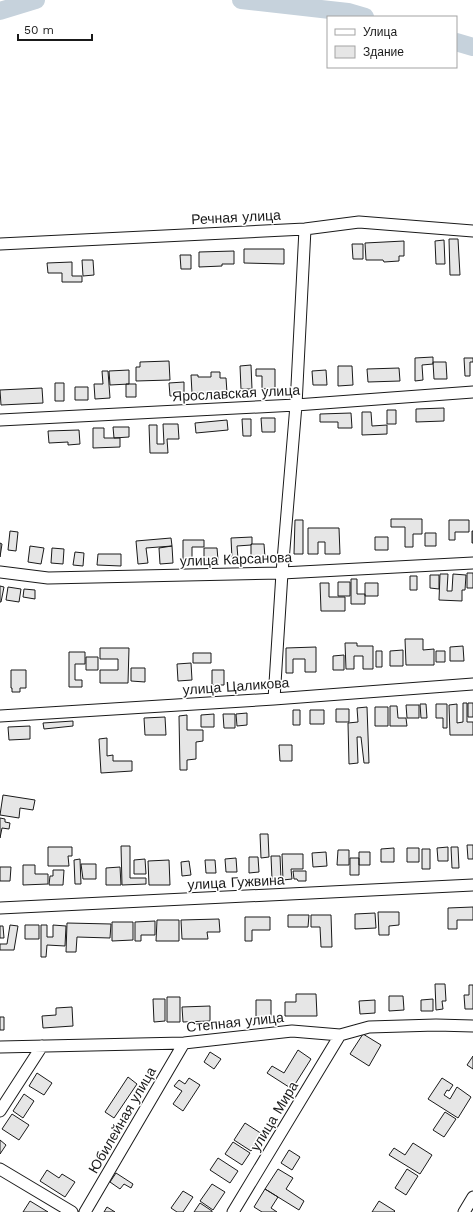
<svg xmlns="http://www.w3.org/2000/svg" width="473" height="1212" font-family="'Work Sans',sans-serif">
  <rect width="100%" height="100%" fill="#fff"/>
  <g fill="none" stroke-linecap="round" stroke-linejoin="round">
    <path stroke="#c6d2dc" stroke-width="18" d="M241,0L348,12L365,17
      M0,11L36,0
      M456,42L473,47"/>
  </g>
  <path fill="#e6e6e6" stroke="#1a1a1a" d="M449,239H458L460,275H450Z
    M444,240L445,264H436L435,241Z
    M404,241V256H399V261L384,262L383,260H366L365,243Z
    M352,244H363V259H353Z
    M244,249H284V264L244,263Z
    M234,251V264H222V266L199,267V252Z
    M180,255H191V269H181Z
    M82,260H93L94,275L83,276Z
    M72,262V276H82V282H62V273H48L47,263Z
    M433,357V364L422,365L423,380L415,381V358Z
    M464,358H473V362H470V376H465Z
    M169,361L170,380L136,381V367H140V362Z
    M433,362H446L447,379H434Z
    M251,365L252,389H241L240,366Z
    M338,366H352L353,385L338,386Z
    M399,368L400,381L368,382L367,369Z
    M256,369H275V388L262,389V376H256Z
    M129,370V384L110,385L109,371Z
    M326,370L327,385H313L312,371Z
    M102,371H108L110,398L95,399L94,384H103Z
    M211,372H220V378H226L227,393H192L191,375H198V377H211Z
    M184,382V395L170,396L169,383Z
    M55,383H64V401H55Z
    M126,384H136V397H126Z
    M75,387H88V400H75Z
    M42,388L43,403L1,405L0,390Z
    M444,408V421L416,422V409Z
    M387,410H396V424H387Z
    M362,412H371L372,426L387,425V434L362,435Z
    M351,413L352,428H338V422H320V414Z
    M261,418H275V432H262Z
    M242,419H251V436H243Z
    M227,420L228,430L196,433L195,423Z
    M163,424H178L179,439H167L168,453H150L149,425H157V444H164Z
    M113,427H129V437L114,438Z
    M93,428H104V438H120V447L93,448Z
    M79,430L80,444L68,445V442L49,443L48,431Z
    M391,519H422V534H413V547H405V527H391Z
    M295,520H303V554H294Z
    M449,520H469V532H455V540H449Z
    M308,528H339L340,554H325V542H318V554H308Z
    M10,531L18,532L16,551L8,550Z
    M472,531H473V543H472Z
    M425,533H436V546H425Z
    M252,537V544L251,545L237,546L238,559H232L231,538Z
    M375,537H388V550H375Z
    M171,538L172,546L146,548L148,563L138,564L136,541Z
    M183,540H204V547H192V561H183Z
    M0,543L2,544L0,557Z
    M251,544H264L265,558H251Z
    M30,546L44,548L41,564L28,562Z
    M172,546L173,563L160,564L159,548Z
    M52,548L64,549L63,564L51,563Z
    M204,548H217L218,560H204Z
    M75,552L84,553L83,566L73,565Z
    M98,554H121V566L97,565Z
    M467,573H473V588H467Z
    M440,574H448L447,591H452L453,574L466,575L465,590H462V601L439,600Z
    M430,575H439V589L430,588Z
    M410,576H417V590H410Z
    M351,579H357V594H365V604H351Z
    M338,582H350V596H338Z
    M320,583H329V597H345V611H321Z
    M365,583H378V596H365Z
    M0,586L4,587L1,602H0Z
    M8,587L21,589L19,602L6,600Z
    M24,589L35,590V599L23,597Z
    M405,639H423V650L434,649V665H406Z
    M345,643H357V646H373V669H363V656H354V669H346Z
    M463,646L464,661H450V647Z
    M316,647V672H305V659H293V673H286V648Z
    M100,648H129L128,683H100V670H118V659H100Z
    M403,650V666H390V651Z
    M376,651H382V667H376Z
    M436,651H445V662H436Z
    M69,652H85V664H75V680H82V687H69Z
    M193,653H211V663H193Z
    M344,655V670H333V656Z
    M86,657H98V670H86Z
    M191,663L192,680L178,681L177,664Z
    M131,668H145V682L131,681Z
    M11,670H26V688H20V692H12V688H11Z
    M212,670H224V685H212Z
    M463,703H467V722H473V735H450L449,705L457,704V723L463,722Z
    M468,703H473V717H468Z
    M420,704H426L427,718H421Z
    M436,704H447V728H443V718H436Z
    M406,705H419V718H407Z
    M390,706H397L398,718H406L407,726H390Z
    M367,707L369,763H364L361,737H357L358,763L349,764L348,723L358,722L357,708Z
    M375,707H388V726H375Z
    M336,709H349V722H336Z
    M293,710H300V725H293Z
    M310,710H324V724H310Z
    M247,713V725L237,726L236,714Z
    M214,714V727H201V715Z
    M223,714H235V728H224Z
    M187,715V730H203V741L196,742V759L187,760V770H180L179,716Z
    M165,717L166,735H145L144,718Z
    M73,721V726L44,729L43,723Z
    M30,726V739L9,740L8,727Z
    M107,738V756L113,755V761H132V771L101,773L99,739Z
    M279,745H292V761H280Z
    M3,795L35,800L33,810L20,808L19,818L0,815Z
    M0,818L5,819V822L10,823L9,829L2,828L0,838Z
    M260,834H268L269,857L261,858Z
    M467,845H473V859H468Z
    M121,846H130V878H146V884L122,885Z
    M48,847H72V856H68L69,866H48Z
    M448,847V861H438L437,848Z
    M451,847H458L459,868H452Z
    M394,848V862H381V849Z
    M407,848H419V862H407Z
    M422,849H430V869H422Z
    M338,850H349V865H337Z
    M326,852L327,866L313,867L312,853Z
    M359,852H370V865H359Z
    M282,854H303V869H291L292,879L283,880Z
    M271,856H280L281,879H272Z
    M249,857H258L259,872L249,873Z
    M236,858L237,872H226L225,859Z
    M350,858H359V875H350Z
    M80,859L81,884H75L74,860Z
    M145,859L146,874H134V860Z
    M169,860L170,885H149L148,861Z
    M205,860H215L216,873H206Z
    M189,861L191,875L182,876L181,862Z
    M81,864H96V879H83Z
    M23,865H35V874H48V884L23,885Z
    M0,867H11L10,881H0Z
    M120,867L121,885H106V868Z
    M53,870H64L63,885H49L50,876H53Z
    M293,871H306V881H298L297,879H294Z
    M473,907V920H457V929H448V908Z
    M378,912H399V925L389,926V935H379Z
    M375,913L376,928L355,929V914Z
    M288,915H309L308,927H288Z
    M311,915H331L332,947H321L320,927H311Z
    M245,917H270V930H252V941H245Z
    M219,919L220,932H207L208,939H182L181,920Z
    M157,920H179V941H156Z
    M155,921V935H141V941H135V922Z
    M112,922H133V940L112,941Z
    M67,923L111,924L110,938L77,937L76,952H66Z
    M10,925L18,926L14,950H0V944H7Z
    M25,925H39V939H25Z
    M41,925H47V937H53V925L66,926L65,946L47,945L46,957H41Z
    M0,926H3L4,938H0Z
    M435,984H445L446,1001H442L443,1009L436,1010Z
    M469,985H473V1009H465L464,995H469Z
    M296,994H316L317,1016H285V1002H296Z
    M389,996H403L404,1010L389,1011Z
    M167,997H180V1022H167Z
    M153,999H165V1021L154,1022Z
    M433,999V1011H421V1000Z
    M256,1000H271V1018H256Z
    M375,1000V1013L360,1014L359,1001Z
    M210,1006V1021L183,1022L182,1007Z
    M72,1007L73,1026L43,1028L42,1016L56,1015V1008Z
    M0,1017H4V1030H0Z
    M363,1034L381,1045L369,1066L350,1054Z
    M298,1050L311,1059L292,1089L267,1073L272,1066L284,1073Z
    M210,1052L221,1059L214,1069L204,1062Z
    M473,1056V1069L467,1065Z
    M37,1073L52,1083L44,1095L29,1086Z
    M128,1077L137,1084L114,1118L105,1112Z
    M189,1078L200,1085L183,1111L173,1104L182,1091L174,1086L179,1080L185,1084Z
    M442,1078L453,1085L449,1091L447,1090L444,1095L450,1099L457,1087L471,1097L458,1118L428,1099Z
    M24,1094L34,1101L23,1118L13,1111Z
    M445,1112L456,1119L444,1137L433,1130Z
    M12,1114L29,1125L19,1140L2,1129Z
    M245,1123L262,1134L251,1151L234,1140Z
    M0,1140L6,1145L0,1154Z
    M233,1142L250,1153L242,1165L225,1154Z
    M413,1143L432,1155L420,1174L389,1155L394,1148L405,1155Z
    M289,1150L300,1157L292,1170L281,1163Z
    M218,1158L238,1171L230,1183L210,1170Z
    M278,1169L293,1178L286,1189L304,1201L299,1210L265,1189Z
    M407,1169L418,1176L406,1195L395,1188Z
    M47,1170L59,1178L62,1174L75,1182L65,1197L40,1181Z
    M116,1173L133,1184L131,1188L124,1184L120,1189L110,1182Z
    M212,1184L225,1192L213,1210L200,1201Z
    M265,1189L278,1197L271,1208L277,1212H262L254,1207Z
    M183,1191L193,1197L183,1212H177L171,1208Z
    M30,1201L48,1212H23Z
    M379,1201L395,1211L394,1212H372Z
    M200,1203L212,1211V1212H194Z
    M107,1207L115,1212H104Z"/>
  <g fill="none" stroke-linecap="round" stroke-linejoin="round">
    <defs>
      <path id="minor" d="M0,244L305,229L359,222L473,231
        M0,420L296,405L473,392
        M0,572L48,578L282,573L473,563
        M274,699L282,573L296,405L305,229
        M0,716L274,699L473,684
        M0,908L473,885
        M0,1047L184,1043L292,1031L340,1035L369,1027L436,1025L473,1026
        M0,1111L42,1046
        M0,1169L72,1212
        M85,1212L184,1043
        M233,1212L340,1035
        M464,1212L473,1197"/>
    </defs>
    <use href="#minor" stroke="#1a1a1a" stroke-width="13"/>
    <use href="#minor" stroke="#fff" stroke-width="11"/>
  </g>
  <g text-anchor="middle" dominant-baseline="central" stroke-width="3" stroke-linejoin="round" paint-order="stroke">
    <g font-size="14" fill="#1a1a1a" stroke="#fff">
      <text transform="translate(236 217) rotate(-3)">Речная улица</text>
      <text transform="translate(236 393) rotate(-3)">Ярославская улица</text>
      <text transform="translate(236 559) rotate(-2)">улица Карсанова</text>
      <text transform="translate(236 686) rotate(-4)">улица Цаликова</text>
      <text transform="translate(236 882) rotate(-3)">улица Гужвина</text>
      <text transform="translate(235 1022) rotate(-6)">Степная улица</text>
      <text transform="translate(274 1116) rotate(-59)">улица Мира</text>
      <text transform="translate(122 1120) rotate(-60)">Юбилейная улица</text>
    </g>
  </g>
  <rect x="327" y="16" width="130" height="52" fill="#ffffff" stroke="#a3a3a3"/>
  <rect x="335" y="29" width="20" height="6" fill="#ffffff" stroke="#a3a3a3"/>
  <text x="363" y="36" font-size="12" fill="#1a1a1a">Улица</text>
  <rect x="335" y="46" width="20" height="12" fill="#e6e6e6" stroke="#a3a3a3"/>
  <text x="363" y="56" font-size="12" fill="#1a1a1a">Здание</text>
  <path d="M18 34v6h74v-6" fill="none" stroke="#1a1a1a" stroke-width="2"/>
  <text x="24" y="34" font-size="12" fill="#1a1a1a" stroke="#ffffff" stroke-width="3" paint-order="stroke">50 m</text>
</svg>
